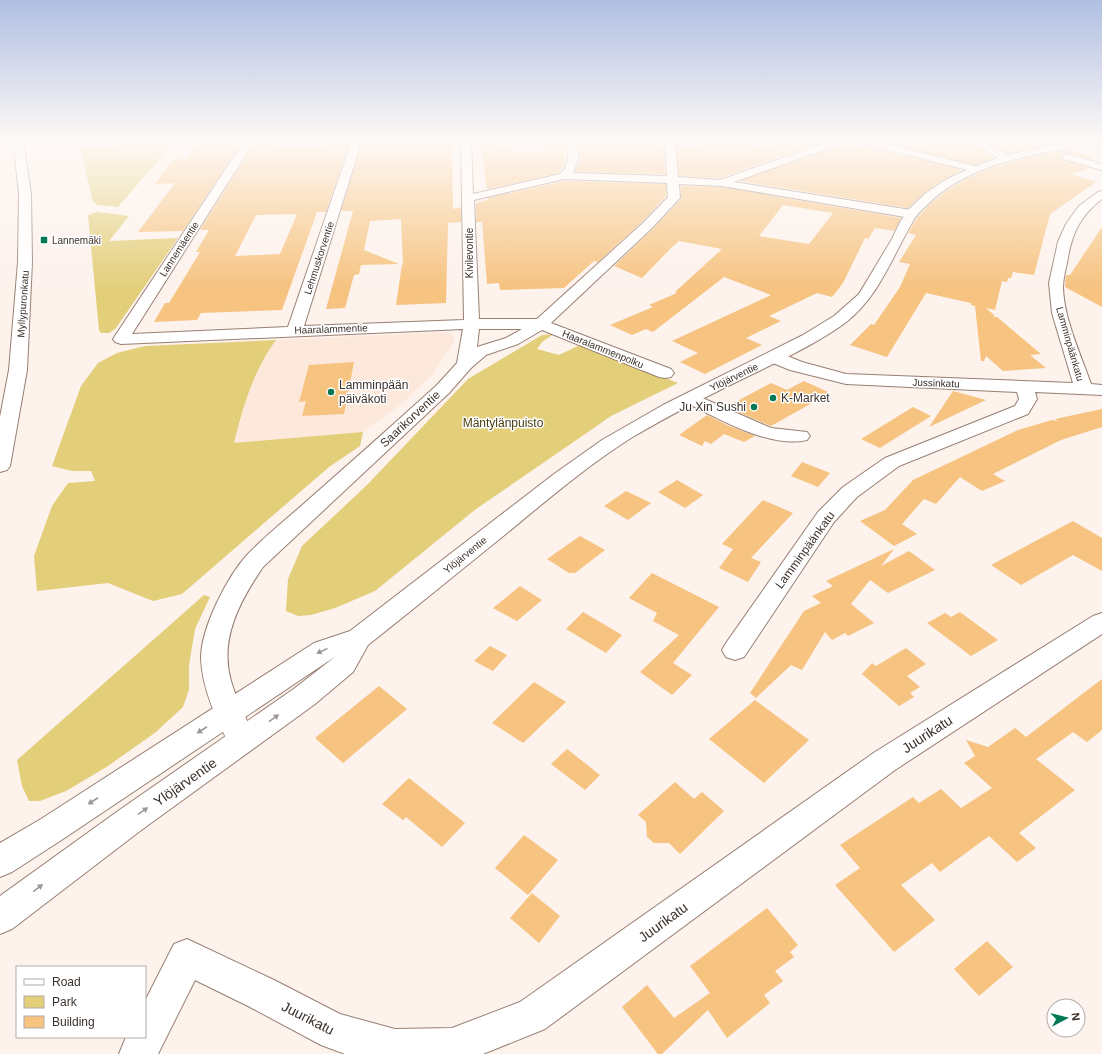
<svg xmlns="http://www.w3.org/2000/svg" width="1102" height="1054" font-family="Helvetica,sans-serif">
  <rect width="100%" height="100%" fill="#fdf2ec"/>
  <path fill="#fde8dc" d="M449,332L454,336V342L431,376L400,405L363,432L234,443L252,380L269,350L276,340Z"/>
  <path fill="#e3ce79" d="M155,140H176L118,207L97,205L93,202L80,149Z
    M97,212L129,216L109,241L178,238L116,328L109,333H101L99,330L88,215Z
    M554,334L542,342L537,349L559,355L580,345L678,383L611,416L591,430L476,509L375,591L335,608L311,615L298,616L286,611L288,579L302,546L367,485L468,379L542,335Z
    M276,340C253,371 243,407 234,443L363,432L360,446L329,467L182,594L153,601L108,583L37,591L34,556L52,506L68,483L95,481L91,471H72L52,466L81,386L98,363L117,353L145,346Z
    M204,595L210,597L195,629L189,665V690L183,707L156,732L108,766L66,791L40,801H29L22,786L17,760Z"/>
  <path fill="#f6c380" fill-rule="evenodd" d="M328,140H350L326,212H317L282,310L201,313L197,320L154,322L165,303H169L200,252H196L209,230H200L254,144L278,143L275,149L322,148L323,145H326ZM297,214L280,254L235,256L256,215Z
    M363,140H385V143L432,140H449V142H452L453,209L461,207V222L448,223L446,303L396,305L402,264L403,265L401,219L370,221L364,250L399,264L361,265L359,274L354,275L345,308L326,309L353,211H341Z
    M480,140H499L500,146H510L512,151H545L547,140H566L565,162L559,173L487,189Z
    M580,140H594V142L658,144V146H664L665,174L575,172L580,160Z
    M719,140H750L754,149L784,141L797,145L810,140L821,143L720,178L679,176L677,147H703L702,141L720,142Z
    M909,140H965L994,158L976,165L897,145Z
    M983,140H1035L1050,144L1008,153Z
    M211,143H233L232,145H240L183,231L138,232L175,183L155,184L173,159H186L196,145Z
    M851,145L880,151L883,150L962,170L946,178L925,192L908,208L740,181L837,147L841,148Z
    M1070,150L1097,158L1090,159L1067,153L1063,154L1061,156L1063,160L1091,168L1071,174L1096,182L1050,214L1034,275L1013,272L1011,278H1008L1007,282L1002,281L995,310L986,308L994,315V317H997L1041,354L1030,355L1046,368L1003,371L986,356L984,361H981L975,306L971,305V303L926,293L887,357L850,345L871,324L874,325L900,287L910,264L899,262L916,235L908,233L917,218L929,205L946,191L966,179L987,170L1033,156Z
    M564,181L666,184V196L643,221L598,262L594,261L564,288L500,290L499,283L487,284L482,222H476V203L488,200V198Z
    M681,186L722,187L901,218L894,231L875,228L868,239L865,238L843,283L832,297L817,293L769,316L781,321L746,338L762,345L705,374L680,362L698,353L672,341L771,295L724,277L653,332L646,329L632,335L610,325L653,307L649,305L677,293L675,292L722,249L679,241L671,248L642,278L614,266L653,229L681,199ZM783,205L833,213L809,244L759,236Z
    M1102,227V307L1065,287L1066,275H1070Z
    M354,362L344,414L302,416L306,401L299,402L309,365Z
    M804,381L830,393L771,426L726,407L771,383L787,390Z
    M953,391L986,400L929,427Z
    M913,407L931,416L880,448L861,439Z
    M1102,409V427L1061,440L993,474L1005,481L982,491L960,477L936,504L924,499L902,524L917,534L894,546L860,521L885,510L913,480L1018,430L1052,420L1058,421L1055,419Z
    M707,415L727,425L755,436L744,442L724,434L711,444L705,441L702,446L679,435Z
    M802,462L830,473L818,487L791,476Z
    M677,480L703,495L685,508L658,492Z
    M626,491L651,503L628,520L604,506Z
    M763,500L793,513L751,558L761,562L748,582L719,568L733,549L722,544Z
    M1073,521L1102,538V571L1073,555L1021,585L991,565Z
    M580,536L605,550L575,573H569L547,559Z
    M894,549L881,566L909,551L935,570L888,593L870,580L851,604L874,623L848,636L845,633L832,640L825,632L802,670L791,665L756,698L750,693L804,611L821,603L812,596L833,586L826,581Z
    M652,573L719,607L673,663L692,675L672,695L640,672L679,635L653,621L657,613L629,598Z
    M520,586L542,600L517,621L493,608Z
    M583,612L622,635L606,653L566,629Z
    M960,612L998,640L971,656L927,623L945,613L951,617Z
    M490,646L507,655L493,671L474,661Z
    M906,648L926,664L907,676L920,687L910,693L914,697L899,706L862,674L872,663L876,666Z
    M1102,679V730L1087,742L1073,732L1036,759L1075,790L1019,833L1036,848L1017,862L989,836L940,872L932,863L901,885L935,920L894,952L835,885L860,868L840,845L913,797L919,803L941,789L961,808L992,788L964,763L975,756L966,740L988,747L1015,728L1026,737Z
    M534,682L566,702L523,743L492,723Z
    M379,686L407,709L343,763L315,738Z
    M755,700L809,740L764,783L709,739Z
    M567,749L600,775L585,790L551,764Z
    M409,778L465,823L442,847L406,817L403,820L382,804Z
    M675,782L694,799L702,792L724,811L680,854L669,843H654L647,837L646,822L638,815Z
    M524,835L558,860L528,895L495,868Z
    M532,893L560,916L539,943L510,918Z
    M767,908L798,945L790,952L794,957L775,971L783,981L764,995L770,1003L727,1038L708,1010L662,1054H658L622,1007L647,985L674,1018L710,993L690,966Z
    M987,941L1013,967L979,996L954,969Z"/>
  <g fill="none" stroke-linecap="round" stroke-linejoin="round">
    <defs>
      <path id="minor" d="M124,140H134L128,144L125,143Z
        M245,140H255L132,334L288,327L352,140H362L304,326L464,320L461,140H471L473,194L560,174C570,166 568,151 568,140H578V160L573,173L667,176L665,140H675L678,177L720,180L834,140H849L847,142L734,182L911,210L915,211L917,214L915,217L911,218L722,186L679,184L680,198L678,200L652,228L551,323L671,369L674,373L671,377L665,378L659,377L542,330L518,344L486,355L471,368L449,393L263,567C240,601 219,639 231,681C237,702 248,721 256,741L252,750L242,753L232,750C218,722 202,690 201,658C201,628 227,577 247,555C266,535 288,518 308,500C351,462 394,424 437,385L457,363L463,329L121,344L115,342L113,339ZM564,179L667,183L668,197L644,222L537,319H479L474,200ZM479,329H522L506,338L477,347Z
        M854,140H871L979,167L980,169L975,172L856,142Z
        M1067,154L1102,164V170L1063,159L1062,157L1063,155Z
        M1102,191V199C1081,215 1072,233 1068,258C1066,268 1063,278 1063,288C1064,319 1081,355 1091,384L1102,385V395L1035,392L1037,399L1028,414L899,466L857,497L834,522L744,657L735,660L726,657L722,650L726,643L818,512L843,487L885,458L1015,406L1019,399L1017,392L846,384L790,370L768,361L766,357L768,353L774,352L780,353L802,362L846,374L1073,383L1052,313L1049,283L1058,242L1066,224L1079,206L1098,192Z
        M691,393L771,428L807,432L810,436L807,440C770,449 717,418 685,402L682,398L685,394Z
        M1102,613V634L895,770L545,1029L483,1054H345L321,1045L248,1006L195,980L158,1054H119L126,1037H145V1001L174,944L187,939L274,980L340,1014L395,1029L452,1028L520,1002L875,752L1093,616Z"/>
      <path id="major" d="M13,140H23L31,194L32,262L27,370L10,466L7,470L0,472V417L9,370L18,262L19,194Z
        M966,140H979L1008,155L1053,145L1084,140H1102V144C1045,151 970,162 928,204C922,210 916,215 913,221C892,257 879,297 845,323C819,342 789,356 761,370C717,391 673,413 631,438C587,466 547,500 507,533C461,570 415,608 368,645L353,672L315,704L140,831L12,929L0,934V896L118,811L295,688L336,656L63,839L12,872L0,877V843L41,819L314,643L350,631L554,474L602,440L663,405L803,335L834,316L859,294L892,239L900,222L909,209L926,193L947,179L971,168L998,158Z"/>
    </defs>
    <use href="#minor" stroke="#987f72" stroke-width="2"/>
    <use href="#major" stroke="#987f72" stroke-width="2"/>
    <use href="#minor" fill="#fff" fill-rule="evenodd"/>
    <use href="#major" fill="#fff" fill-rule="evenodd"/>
  </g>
  <defs><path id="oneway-solid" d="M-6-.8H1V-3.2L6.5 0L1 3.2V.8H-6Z"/></defs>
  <g fill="#9d9895">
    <use href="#oneway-solid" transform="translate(322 651) rotate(154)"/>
    <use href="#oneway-solid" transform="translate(274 718) rotate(-36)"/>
    <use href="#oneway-solid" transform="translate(202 730) rotate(147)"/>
    <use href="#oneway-solid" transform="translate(93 801) rotate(147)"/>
    <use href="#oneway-solid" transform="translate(143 811) rotate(-35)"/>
    <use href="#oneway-solid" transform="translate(38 888) rotate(-37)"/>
  </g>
  <linearGradient id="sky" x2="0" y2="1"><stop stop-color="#b0bfe2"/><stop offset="0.49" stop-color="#fef9f6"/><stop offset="1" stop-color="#fef9f6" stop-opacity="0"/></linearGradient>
  <rect width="1102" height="288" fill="url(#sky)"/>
  <g fill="#027955" stroke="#fff" stroke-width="1.5">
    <rect x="40" y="236" width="8" height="8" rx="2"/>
    <circle cx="331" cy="392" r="4"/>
    <circle cx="773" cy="398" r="4"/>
    <circle cx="754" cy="407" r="4"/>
  </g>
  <g text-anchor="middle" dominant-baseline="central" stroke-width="3" stroke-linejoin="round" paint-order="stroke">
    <g font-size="10" fill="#3b312b" stroke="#fff" text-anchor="start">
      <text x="52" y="240">Lannemäki</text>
    </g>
    <g font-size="10" fill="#3b312b" stroke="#fff">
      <text transform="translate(179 249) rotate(-57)">Lannemäentie</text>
      <text transform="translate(469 253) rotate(-90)">Kivilevontie</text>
      <text transform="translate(319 258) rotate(-72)">Lehmuskorventie</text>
      <text transform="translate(23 304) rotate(-86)">Myllypuronkatu</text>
      <text transform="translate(331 329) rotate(-2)">Haaralammentie</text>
      <text transform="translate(1070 344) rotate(74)">Lamminpäänkatu</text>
      <text transform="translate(603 349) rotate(22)">Haaralammenpolku</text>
      <text transform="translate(734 377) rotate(-26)">Ylöjärventie</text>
      <text transform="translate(936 383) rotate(2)">Jussinkatu</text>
      <text transform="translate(465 555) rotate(-39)">Ylöjärventie</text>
    </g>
    <g font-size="12" fill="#3b312b" stroke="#fff" text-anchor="start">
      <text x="339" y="385">Lamminpään<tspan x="339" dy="14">päiväkoti</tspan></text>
      <text x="781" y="398">K-Market</text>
      <text x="746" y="407" text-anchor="end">Ju Xin Sushi</text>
    </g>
    <g font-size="12" fill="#3b312b" stroke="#fff">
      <text transform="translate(410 419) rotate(-43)">Saarikorventie</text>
      <text transform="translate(805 550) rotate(-54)">Lamminpäänkatu</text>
    </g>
    <g font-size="12" fill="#473c0f" stroke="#fff">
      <text x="503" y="423">Mäntylänpuisto</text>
    </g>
    <g font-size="14" fill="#3b312b" stroke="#fff">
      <text transform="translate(927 734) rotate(-33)">Juurikatu</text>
      <text transform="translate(185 782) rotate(-35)">Ylöjärventie</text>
      <text transform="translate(663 922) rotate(-36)">Juurikatu</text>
      <text transform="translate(308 1018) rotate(27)">Juurikatu</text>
    </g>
  </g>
  <rect x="16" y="966" width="130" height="72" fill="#ffffff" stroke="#b1adaa"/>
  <rect x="24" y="979" width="20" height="6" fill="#ffffff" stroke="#b1adaa"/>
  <text x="52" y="986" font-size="12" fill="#3b312b">Road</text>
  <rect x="24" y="996" width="20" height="12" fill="#e3ce79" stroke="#b1adaa"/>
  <text x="52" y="1006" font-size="12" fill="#3b312b">Park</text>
  <rect x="24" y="1016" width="20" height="12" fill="#f6c380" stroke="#b1adaa"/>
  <text x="52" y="1026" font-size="12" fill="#3b312b">Building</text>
  <g transform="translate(1066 1018) rotate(83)"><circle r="19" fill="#ffffff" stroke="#b1adaa"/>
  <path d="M0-3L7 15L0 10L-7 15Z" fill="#027955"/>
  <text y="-6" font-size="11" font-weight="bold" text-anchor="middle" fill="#3b312b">N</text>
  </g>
</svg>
